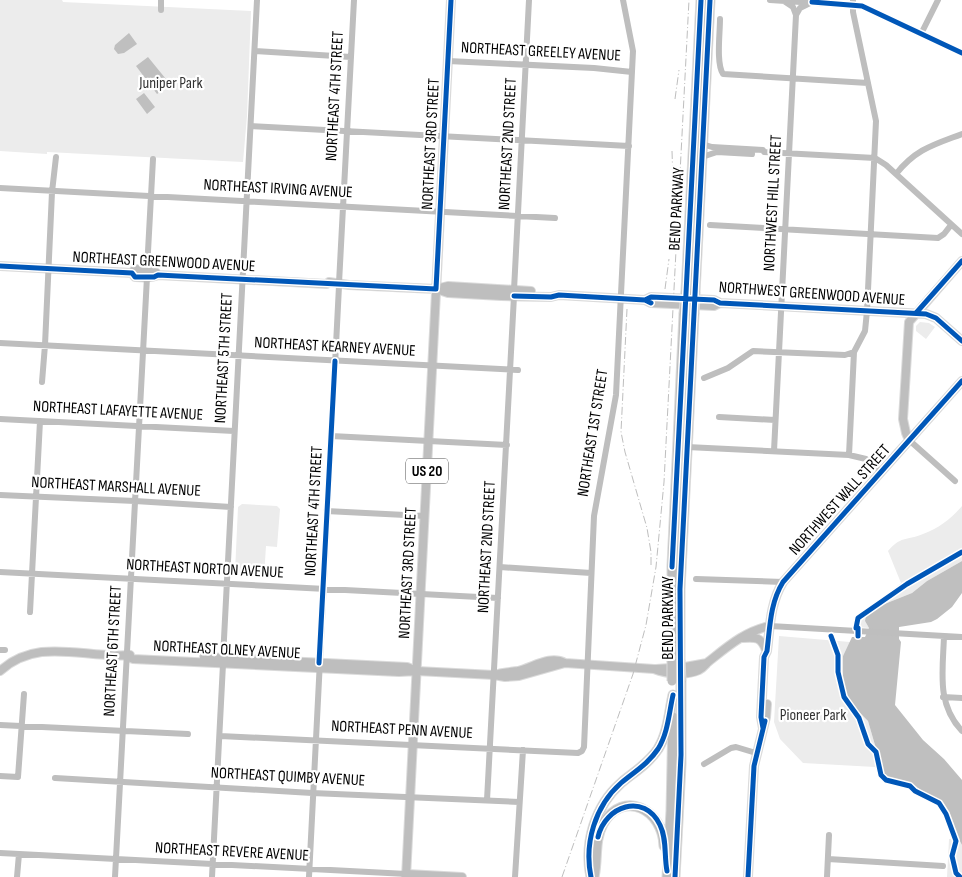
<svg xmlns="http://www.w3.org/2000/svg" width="962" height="877" font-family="'Sofia Sans Condensed',sans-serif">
  <rect width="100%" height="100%" fill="#fff"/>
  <path fill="#ececec" d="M0,0H62L63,2L251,11L247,116L243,162L47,152V154L0,151Z
    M920,322L929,323L935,327L926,339L916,331V326Z
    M242,504L277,506L280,509L277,547L266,546L264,577L239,575L235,572L238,507Z
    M962,506V561L927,581L912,593L882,605L865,621L869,628L856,627L858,616L901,583L888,551C901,536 905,541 923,534C939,528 951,519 962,506Z
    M779,636L850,642L843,656V683L849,702L868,721L884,776L887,778L914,785L931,798H936L949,812L956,834L962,845V877H947L949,839H954L945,815L937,804L912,790L886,781L875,767L803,763L780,739L774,722Z"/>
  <path fill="#bfbfbf" d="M129,33L137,44L124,53L118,54L114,49L115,45Z
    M148,57L170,84L157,94L136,66Z
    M144,93L155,107L147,114L136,99Z
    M962,561V593L952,607L937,619L931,622L899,627V639L901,642L895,705L923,740L944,759L962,780V845L955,832L949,812L941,802L936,798H931L914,785L887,778L884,776L868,721L849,702L843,683V656L852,637H865L869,628L865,621L866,616L882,605L912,593L927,581Z"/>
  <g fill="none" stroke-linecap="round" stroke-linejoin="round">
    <defs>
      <path id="major" d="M0,266L132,273L135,277C143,277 151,279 158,275L327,284L329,282L349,285L436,289L448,293L501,296L551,297L559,295L645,300L651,303L714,306L720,303
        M132,273L135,269L154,270L158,275
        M436,289L448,286L531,291
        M645,300L651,297L714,300L720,303L926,314L936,318L962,341
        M909,440L906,433L903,419L909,322L962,261
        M743,638C756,637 761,637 766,650
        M127,656L133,659L399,672L417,671L494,675L505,677L519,676L565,663
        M204,657L407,667L417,671
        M656,669L685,667L707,663
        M0,671C39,636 84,659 130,655
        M498,674C505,672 512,672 518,671C534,667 550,655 565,663L654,669C667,674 686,676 699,670C703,668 705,665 708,662C727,647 745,631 770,626
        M763,728L761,717L764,657L767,651C770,627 770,603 783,582L962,381
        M407,874L462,877
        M406,877L451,0
        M748,877L754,766L766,717L767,704"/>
      <path id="highway" d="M686,292L701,0
        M695,292L710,0
        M672,660V566L684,314
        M680,660V589L694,314
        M591,877C584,843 595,806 621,783C634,772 648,764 658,749C668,733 669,713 673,695
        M594,877C598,860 594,840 603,824C623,789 663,809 664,846
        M667,877L671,811L673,717
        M675,877L681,764V681"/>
    </defs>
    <use href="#major" stroke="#dbdbdb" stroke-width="10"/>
    <use href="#highway" stroke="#dbdbdb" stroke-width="11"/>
    <path stroke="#bebebe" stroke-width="6" d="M770,0L862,6L962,53
      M161,10V0
      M796,15L800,8L812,2
      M720,19C720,34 716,63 723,74L868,83
      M921,34L938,0
      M255,51L351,57
      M448,61L594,68L632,72
      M251,126L629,146
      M702,144L712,147L763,150L764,152L875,158L886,165L962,234
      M702,157L717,152L752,154
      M896,174C916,149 933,145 962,134
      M0,188L555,218
      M710,225L938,238L944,234L951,225
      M147,270L153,159
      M339,283L354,0
      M514,290L529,0
      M0,343L518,370
      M704,378L728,368L753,351L845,355L854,352
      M42,382L45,345L52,192L56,157
      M719,417L775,420
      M0,419L234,431
      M331,436L507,445
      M909,440L955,481
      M687,447L849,455L866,459L881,472
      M774,451L796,15L793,7L784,1
      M849,455L854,352L865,331L867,311L876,121L853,12V0
      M0,495L135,501L231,507
      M326,511L425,516
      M500,567L591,573
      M0,572L498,598
      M696,579L783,582
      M30,612L40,421
      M770,626L962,637
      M944,636C943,670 936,704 962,731
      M0,650H5
      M223,658L257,0
      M943,697L962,698
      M0,725L188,734
      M220,736L578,753L582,751L584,747L594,516L616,395L633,51L623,0
      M704,764L731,748L736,747L756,753
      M0,776L18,777L24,694
      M55,778L312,793L519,802
      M487,800L514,296
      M0,853L407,874
      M828,859L943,866
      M17,877L19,854
      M115,877L147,277
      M212,877L223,664
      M309,877L339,286
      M515,877L523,750
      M827,877L829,835"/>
    <use href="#major" stroke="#bebebe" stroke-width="8"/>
    <use href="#highway" stroke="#bebebe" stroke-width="9"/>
    <path stroke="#bebebe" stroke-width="1" stroke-dasharray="8 2.5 1 2.5" stroke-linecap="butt" d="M675,99L679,70
      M672,151L673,181
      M665,289L669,259
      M627,309L621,432L625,452L647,528L651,552V565
      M562,877L633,674L646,625L656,567L664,482L689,0"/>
    <defs>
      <path id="highway-bridge" d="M684,314L686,292
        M694,314L695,292
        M672,660V681
        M680,660L681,681"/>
    </defs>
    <use href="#highway-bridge" stroke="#dbdbdb" stroke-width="11" stroke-linecap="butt"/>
    <use href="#highway-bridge" stroke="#bebebe" stroke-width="9"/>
    <defs>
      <path id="cycleway" d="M812,2L862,6L962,53
        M0,266L132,273L135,277H154L158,275L436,289L451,0
        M514,296L551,297L559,295L645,300L651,303
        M645,300L651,297L714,300L720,303L926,314L936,318L962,341
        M916,313L962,261
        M672,567L701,0
        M831,636L838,655V672L844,697L859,718L868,744L876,752L881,775L886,780L910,786L915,791L939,803L946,814L956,841L952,856L956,873L960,877
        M858,636V628H856L858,618L907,584L962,552
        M319,663L335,361
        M763,728L761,717L764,657L767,651C770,627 770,603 783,582L962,381
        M598,837C605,806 644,792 660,825C667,839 664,856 667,871
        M591,877C584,843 595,806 621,783C634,772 648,764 658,749C668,733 669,713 673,695
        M675,877L681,755L680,589L710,0
        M748,877L754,766L765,721"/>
    </defs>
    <use href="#cycleway" stroke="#fff" stroke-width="8"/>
    <use href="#cycleway" stroke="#0057b8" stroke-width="5"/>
  </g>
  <g text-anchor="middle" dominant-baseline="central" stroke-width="4.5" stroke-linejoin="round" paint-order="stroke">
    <rect fill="#fff" stroke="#4c4c4c" stroke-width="1" x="406" y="458.5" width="42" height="25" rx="4"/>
    <g font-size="15" font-weight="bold" fill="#000">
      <text x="427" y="471">US 20</text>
    </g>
    <g font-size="16" fill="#000" stroke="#fff">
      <text transform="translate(541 52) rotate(3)">NORTHEAST GREELEY AVENUE</text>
      <text transform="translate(335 96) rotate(-87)">NORTHEAST 4TH STREET</text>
      <text transform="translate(431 144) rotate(-87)">NORTHEAST 3RD STREET</text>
      <text transform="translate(508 144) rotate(-87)">NORTHEAST 2ND STREET</text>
      <text transform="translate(278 189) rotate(3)">NORTHEAST IRVING AVENUE</text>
      <text transform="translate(773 203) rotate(-87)">NORTHWEST HILL STREET</text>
      <text transform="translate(677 209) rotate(-87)">BEND PARKWAY</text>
      <text transform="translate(164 262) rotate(3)">NORTHEAST GREENWOOD AVENUE</text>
      <text transform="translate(812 294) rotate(4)">NORTHWEST GREENWOOD AVENUE</text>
      <text transform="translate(335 347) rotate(3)">NORTHEAST KEARNEY AVENUE</text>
      <text transform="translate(224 358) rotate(-87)">NORTHEAST 5TH STREET</text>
      <text transform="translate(118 411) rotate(3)">NORTHEAST LAFAYETTE AVENUE</text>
      <text transform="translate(593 433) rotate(-81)">NORTHEAST 1ST STREET</text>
      <text transform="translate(116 487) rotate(3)">NORTHEAST MARSHALL AVENUE</text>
      <text transform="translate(840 500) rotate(-48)">NORTHWEST WALL STREET</text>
      <text transform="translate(314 511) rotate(-87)">NORTHEAST 4TH STREET</text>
      <text transform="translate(487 547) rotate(-87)">NORTHEAST 2ND STREET</text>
      <text transform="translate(205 569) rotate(3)">NORTHEAST NORTON AVENUE</text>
      <text transform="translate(408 573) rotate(-87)">NORTHEAST 3RD STREET</text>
      <text transform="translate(668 618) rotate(-90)">BEND PARKWAY</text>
      <text transform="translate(227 650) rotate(3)">NORTHEAST OLNEY AVENUE</text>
      <text transform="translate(113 651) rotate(-87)">NORTHEAST 6TH STREET</text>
      <text transform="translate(402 730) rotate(3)">NORTHEAST PENN AVENUE</text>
      <text transform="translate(288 777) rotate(3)">NORTHEAST QUIMBY AVENUE</text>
      <text transform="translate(232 852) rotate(3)">NORTHEAST REVERE AVENUE</text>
    </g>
    <g font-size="16" fill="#333" stroke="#fff">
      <text x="171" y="83">Juniper Park</text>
      <text x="813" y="715">Pioneer Park</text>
    </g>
  </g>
</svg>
